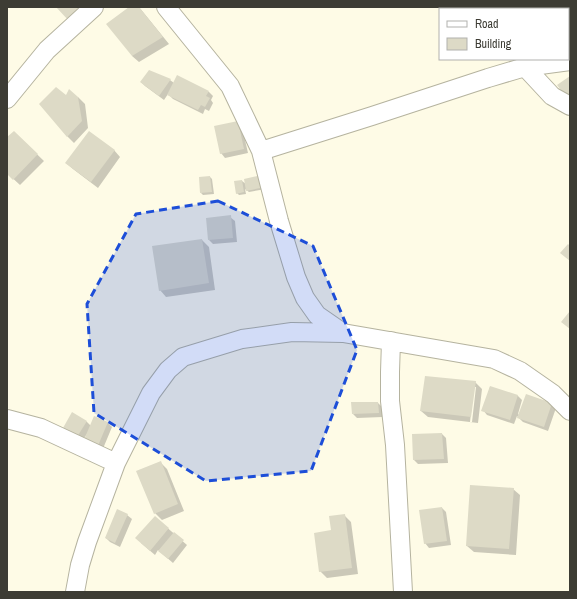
<svg xmlns="http://www.w3.org/2000/svg" width="577" height="599" font-family="'Archivo Narrow',sans-serif">
  <rect width="100%" height="100%" fill="#fefbe6"/>
  <path fill="#0003" fill-rule="evenodd" d="M131,7H139L169,44L139,62L132,56Z
    M542,7H570V38H568V9H543Z
    M170,80L174,83L209,92L213,96L211,100L213,103L209,111L205,109L203,114L173,99L168,94L164,100L145,86L141,82Z
    M67,96L78,97L85,104L88,128L74,143L67,136Z
    M238,122L242,127L248,153L225,158L221,153Z
    M14,132L44,161L20,185L7,173V139Z
    M114,150L120,157L98,188L73,169L66,163Z
    M210,177L212,179L214,194L203,195L201,193Z
    M245,180L266,189L249,192L245,189L246,194L239,195L237,193L242,181L246,184Z
    M230,217L235,221L237,242L213,244L209,240Z
    M202,240L209,247L215,290L166,297L160,290Z
    M475,382L482,389L478,423L428,417L421,411ZM474,387H476L472,422H470Z
    M490,387L518,396L522,400L518,414L519,415L552,404L556,408L548,431L523,422L517,416L514,424L487,415L483,410Z
    M378,403L382,407L383,417L357,418L353,414Z
    M73,414L87,422L91,426L95,418L108,423L112,427L102,451L87,434L82,441L68,433L64,428Z
    M442,434L446,438L448,463L418,464L414,460Z
    M160,462L167,469L184,511L162,520L155,513Z
    M513,489L520,495L516,555L474,552L467,546Z
    M442,508L446,512L451,545L429,548L425,543Z
    M127,515L132,519L120,547L110,542L106,538Z
    M344,515L351,522L358,574L327,578L320,571Z
    M155,517L187,545L173,563L158,550L155,555L141,543Z"/>
  <path fill="#dddac6" d="M56,7H85L69,21Z
    M129,7H139L163,37L132,56L106,24Z
    M538,7H570V30L568,29V9H543Z
    M149,70L171,79L159,96L140,82Z
    M177,75L209,91L206,96L210,98L205,107L201,105L198,110L167,95Z
    M570,76V102L557,85Z
    M56,87L66,95L69,89L78,97L82,121L67,137L39,104Z
    M238,121L244,149L220,154L214,126Z
    M14,131L38,154L13,180L7,174V137Z
    M89,131L115,150L91,182L65,163Z
    M262,175L265,187L246,191L244,179Z
    M210,176L212,192L200,193L199,177Z
    M242,180L244,192L236,194L234,181Z
    M231,215L233,238L208,240L206,218Z
    M202,239L209,283L159,291L152,246Z
    M568,244L570,246V261L560,253Z
    M570,311V329L561,322Z
    M425,376L476,381L471,417L420,411Z
    M490,386L518,395L510,420L481,411Z
    M526,394L552,403L544,427L517,418Z
    M351,402H378L379,413L352,414Z
    M72,412L87,421L77,437L63,428Z
    M94,416L108,422L97,448L83,442Z
    M442,433L444,459L413,460L412,434Z
    M161,461L178,504L154,514L136,471Z
    M470,485L514,488L509,549L466,546Z
    M442,507L447,541L424,544L419,510Z
    M117,509L128,514L115,543L105,538Z
    M345,514L352,568L319,572L314,533L331,530L329,516Z
    M155,516L169,528L150,551L135,538Z
    M174,532L184,540L168,559L158,551Z"/>
  <g fill="none" stroke-linecap="round" stroke-linejoin="round">
    <defs>
      <path id="street" d="M166,7L230,86L261,151L279,221L296,277L305,298L317,315L343,333L494,359L520,371L553,394L570,411
        M525,67L552,96L570,106
        M7,99L47,50L94,7
        M261,151L372,116L488,78L525,67L570,61
        M391,341L390,372V401L395,445L403,592
        M7,419L41,428L116,463
        M75,592L80,565L87,542L116,463L151,393L168,370L183,357L242,339L292,332L343,333"/>
    </defs>
    <use href="#street" stroke="#b5b39f" stroke-width="20"/>
    <use href="#street" stroke="#fff" stroke-width="18"/>
  </g>
  <path fill="#1d4ed8" fill-opacity="0.2" stroke="#1d4ed8" stroke-width="3" stroke-dasharray="8 5" stroke-linejoin="round" d="M218,201L313,246L357,350L311,471L206,481L94,413L87,304L136,214Z"/>
  <rect width="577" height="599" fill="none" stroke="#3d3c34" stroke-width="16"/>
  <rect x="439" y="8" width="130" height="52" fill="#ffffff" stroke="#b1b1ae"/>
  <rect x="447" y="21" width="20" height="6" fill="#ffffff" stroke="#b1b1ae"/>
  <text x="475" y="28" font-size="12" fill="#3d3c34">Road</text>
  <rect x="447" y="38" width="20" height="12" fill="#dddac6" stroke="#b1b1ae"/>
  <text x="475" y="48" font-size="12" fill="#3d3c34">Building</text>
</svg>
